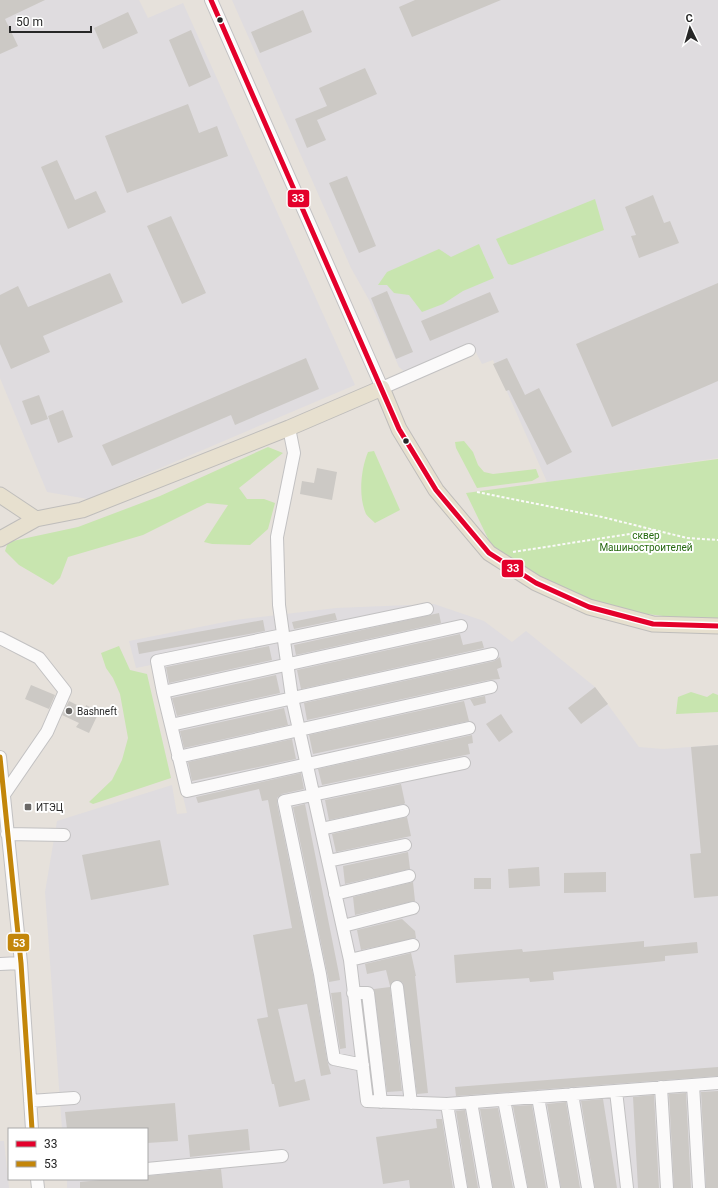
<svg xmlns="http://www.w3.org/2000/svg" width="718" height="1188" font-family="Roboto,sans-serif">
  <rect width="100%" height="100%" fill="#e6e1db"/>
  <path fill="#dfdcdf" d="M0,0H139L148,18L183,3L355,385L88,499L47,492L0,378Z
    M232,0H718V458L547,482L493,360L482,364L472,345L406,373L399,367L369,300L351,268Z
    M434,604L484,621L512,642L526,631L595,687L639,747L663,749L718,745V1188H67V1179H147V1129H62L45,892L57,821L172,785L177,814L187,813L151,665L136,668L129,641L235,620L336,608Z
    M0,1141H4L9,1188H0Z"/>
  <path fill="#c8e5af" d="M595,199L604,230L512,265L508,264L496,239Z
    M479,244L494,278L463,291L443,304L422,312L409,295L394,293L387,285H378L387,272L439,249L451,257Z
    M464,441L473,452L478,465L484,472L493,474L536,469L539,477L532,481L477,488L456,448L455,442Z
    M268,447L283,453L239,488L247,499H264L275,503L268,529L250,545L212,544L204,542L228,505L207,503L143,535L68,557L60,578L53,585L19,565L5,551L8,542L78,527L160,496Z
    M374,451L400,510L375,523C372,520 368,517 366,514C358,496 361,469 368,452Z
    M718,459V620H695L615,610L568,593L494,551L466,493Z
    M119,646L130,670L147,674L171,778L93,804L89,802L112,780L122,760L128,738L120,694L113,678L106,668L101,653Z
    M691,692L707,697L713,693L718,695V712L676,714L678,697Z"/>
  <path fill="#ccc9c5" d="M0,0H45L5,19L18,46L0,54Z
    M415,0H501L412,37L399,7Z
    M303,10L312,32L260,53L251,32Z
    M128,12L138,33L103,49L94,28Z
    M191,30L211,77L189,87L169,40Z
    M365,68L377,94L317,120L326,140L307,148L295,119L327,106L319,88Z
    M188,104L199,133L217,126L228,156L127,193L105,136Z
    M57,160L75,200L96,191L106,212L68,229L41,167Z
    M347,176L376,246L359,253L329,183Z
    M653,195L664,223L670,221L679,243L639,258L631,236L636,235L625,207Z
    M171,216L206,293L182,304L147,226Z
    M110,273L123,302L43,336L50,352L11,369L0,344V295L18,286L28,307Z
    M718,283V381L612,427L576,344Z
    M387,291L413,352L396,359L371,298Z
    M490,292L499,312L430,341L421,321Z
    M306,358L319,389L235,425L231,415L112,466L102,445Z
    M507,358L525,395L539,388L572,452L547,465L509,390L506,391L493,364Z
    M39,395L48,419L31,425L22,401Z
    M63,410L73,437L58,443L48,416Z
    M317,468L337,472L332,500L300,494L302,481L314,483Z
    M335,613L337,620L294,629L292,622Z
    M439,613L441,623L296,655L294,645Z
    M263,620L265,631L139,654L137,643Z
    M460,634L463,645L482,641L484,648L301,689L297,670Z
    M269,646L272,660L169,683L166,667Z
    M500,657L502,667L497,669L500,679L489,680L307,720L304,703L494,661Z
    M276,675L280,693L177,716L172,698Z
    M31,685L55,695L49,709L25,699Z
    M595,687L608,704L581,724L568,708Z
    M485,696L486,703L474,706L470,699Z
    M69,701L85,709L86,705L99,712L89,733L76,727L79,723L62,715Z
    M464,701L469,721L313,754L309,735Z
    M284,708L288,725L184,748L180,731Z
    M501,714L513,732L499,742L486,724Z
    M472,735L473,743L468,744L470,754L322,785L318,769Z
    M292,739L296,759L192,781L188,762Z
    M718,745V896L694,898L690,854L701,853L691,747Z
    M301,773L304,789L282,794L277,798V803L313,975L327,1060L331,1074L321,1076L307,1004L278,1009L295,1082L305,1079L310,1100L279,1107L274,1084H272L257,1019L268,1017L253,935L292,928L268,800L262,801L259,789L198,803L196,797Z
    M401,784L405,803L404,804L329,820L325,800Z
    M305,804L339,974L340,980L329,982L293,807Z
    M407,817L411,836L336,852L332,834Z
    M160,840L169,885L91,900L82,855Z
    M408,852L410,869L345,884L343,866Z
    M539,867L540,886L509,888L508,869Z
    M606,872V892L564,893V873Z
    M474,878H491V889H474Z
    M413,882L415,901L355,915L353,897Z
    M402,919L415,931L416,938L361,950L357,930Z
    M644,941V947L697,942L698,953L665,956V961L646,963L553,972L554,980L530,982L529,978L456,983L454,955L522,949L523,952Z
    M411,953L416,976H415L428,1093L417,1094L403,983L396,980L390,986L386,970L367,974L365,964Z
    M390,987L402,1091L387,1092L374,989Z
    M341,992L346,1048L340,1049L331,993Z
    M718,1067V1076L456,1096L455,1087Z
    M718,1091V1188H706L701,1092Z
    M686,1093L691,1188H674L669,1094Z
    M654,1095L659,1188H638L633,1097Z
    M603,1099L617,1188H595L581,1101Z
    M566,1102L580,1188H561L547,1104Z
    M175,1103L178,1141L147,1143V1129H67L65,1112Z
    M532,1105L546,1188H528L513,1106Z
    M498,1108L513,1188H493L480,1109Z
    M465,1110L478,1188H468L456,1111Z
    M436,1119H442L453,1188H410L409,1180L383,1184L376,1137L437,1128Z
    M248,1129L250,1150L190,1157L188,1135Z
    M221,1169L223,1188H80V1182L109,1179H147V1176Z"/>
  <g fill="none" stroke-linecap="round" stroke-linejoin="round">
    <defs>
      <path id="minor" d="M211,0L382,388L469,350
        M289,428L294,453L277,537L279,605L292,698L350,960L367,1101L447,1104L718,1083
        M283,635L157,661L163,692L461,626
        M0,638L39,658L65,691L47,732L3,796
        M284,639L427,609
        M163,692L187,791L469,728
        M171,725L492,654
        M0,757L21,963L32,1129
        M178,757L491,687
        M321,829L403,811
        M7,834L64,835
        M328,861L405,845
        M335,894L409,876
        M343,926L413,908
        M350,960L413,945
        M0,964L21,963
        M397,987L411,1103
        M353,993H368L381,1102
        M363,1065L334,1059L320,974L284,801L464,763
        M693,1085L699,1188
        M661,1087L667,1188
        M616,1091L627,1188
        M572,1094L588,1188
        M538,1097L554,1188
        M504,1100L521,1188
        M30,1101L74,1098
        M471,1102L486,1188
        M447,1104L461,1188
        M147,1169L282,1156
        M37,1179L38,1188"/>
      <path id="major" d="M0,495L36,519L0,539
        M36,519L82,510L289,428L382,388L399,429L436,490L489,553L536,583L589,607L653,624L718,626"/>
    </defs>
    <use href="#minor" stroke="#c2c1c2" stroke-width="14"/>
    <use href="#major" stroke="#bfbdbb" stroke-width="17"/>
    <path stroke="#fbfafa" stroke-width="2" stroke-dasharray="3 2" stroke-linecap="butt" d="M477,492L602,517L687,538L718,540
      M513,552L655,530"/>
    <use href="#minor" stroke="#fbfafa" stroke-width="12"/>
    <use href="#major" stroke="#e7e0cf" stroke-width="15"/>
    <defs>
      <path id="bus-1" d="M211,0L399,429L436,490L489,553L536,583L589,607L653,624L718,626"/>
      <path id="bus-2" d="M0,757L21,963L32,1129"/>
    </defs>
    <use href="#bus-1" stroke="#fff" stroke-width="8"/>
    <use href="#bus-2" stroke="#fff" stroke-width="8"/>
    <use href="#bus-1" stroke="#e4002b" stroke-width="5"/>
    <use href="#bus-2" stroke="#c3860a" stroke-width="5"/>
  </g>
  <g fill="#272727" stroke="#fff" stroke-width="1.5">
    <circle cx="220" cy="20" r="3.5"/>
    <circle cx="406" cy="441" r="3.5"/>
  </g>
  <g fill="#6a6866" stroke="#fff" stroke-width="1.5">
    <circle cx="69" cy="711" r="4"/>
    <rect x="24" y="803" width="8" height="8" rx="2"/>
  </g>
  <g text-anchor="middle" dominant-baseline="central" stroke-width="4" stroke-linejoin="round" paint-order="stroke">
    <g font-size="10" fill="#276911" stroke="#fff">
      <text x="646" y="535">сквер<tspan x="646" dy="12">Машиностроителей</tspan></text>
    </g>
    <g font-size="10" fill="#272727" stroke="#fff" text-anchor="start">
      <text x="77" y="711">Bashneft</text>
      <text x="36" y="807">ИТЭЦ</text>
    </g>
  </g>
  <g stroke="#fff" stroke-width="1.5">
    <rect x="287" y="189" width="23" height="19" rx="4" fill="#e4002b"/>
    <rect x="501" y="559" width="23" height="19" rx="4" fill="#e4002b"/>
    <rect x="7" y="933" width="23" height="19" rx="4" fill="#c3860a"/>
  </g>
  <g font-size="11" text-anchor="middle" font-weight="bold" fill="#fff">
    <text x="298" y="202">33</text>
    <text x="513" y="572">33</text>
    <text x="19" y="947">53</text>
  </g>
  <rect x="8" y="1128" width="140" height="52" fill="#ffffff" stroke="#a9a9a9"/>
  <rect x="16" y="1141" width="20" height="6" fill="#e4002b" stroke="#a9a9a9"/>
  <text x="44" y="1148" font-size="12" fill="#272727">33</text>
  <rect x="16" y="1161" width="20" height="6" fill="#c3860a" stroke="#a9a9a9"/>
  <text x="44" y="1168" font-size="12" fill="#272727">53</text>
  <g transform="translate(690 28) rotate(355)" stroke="#ffffff" stroke-width="3" paint-order="stroke">
  <path d="M0-3L7 15L0 10L-7 15Z" fill="#272727"/>
  <text y="-6" font-size="11" font-weight="bold" text-anchor="middle" fill="#272727">С</text>
  </g>
  <path d="M10 26v6h81v-6" fill="none" stroke="#272727" stroke-width="2"/>
  <text x="16" y="26" font-size="12" fill="#272727" stroke="#ffffff" stroke-width="3" paint-order="stroke">50 m</text>
</svg>
